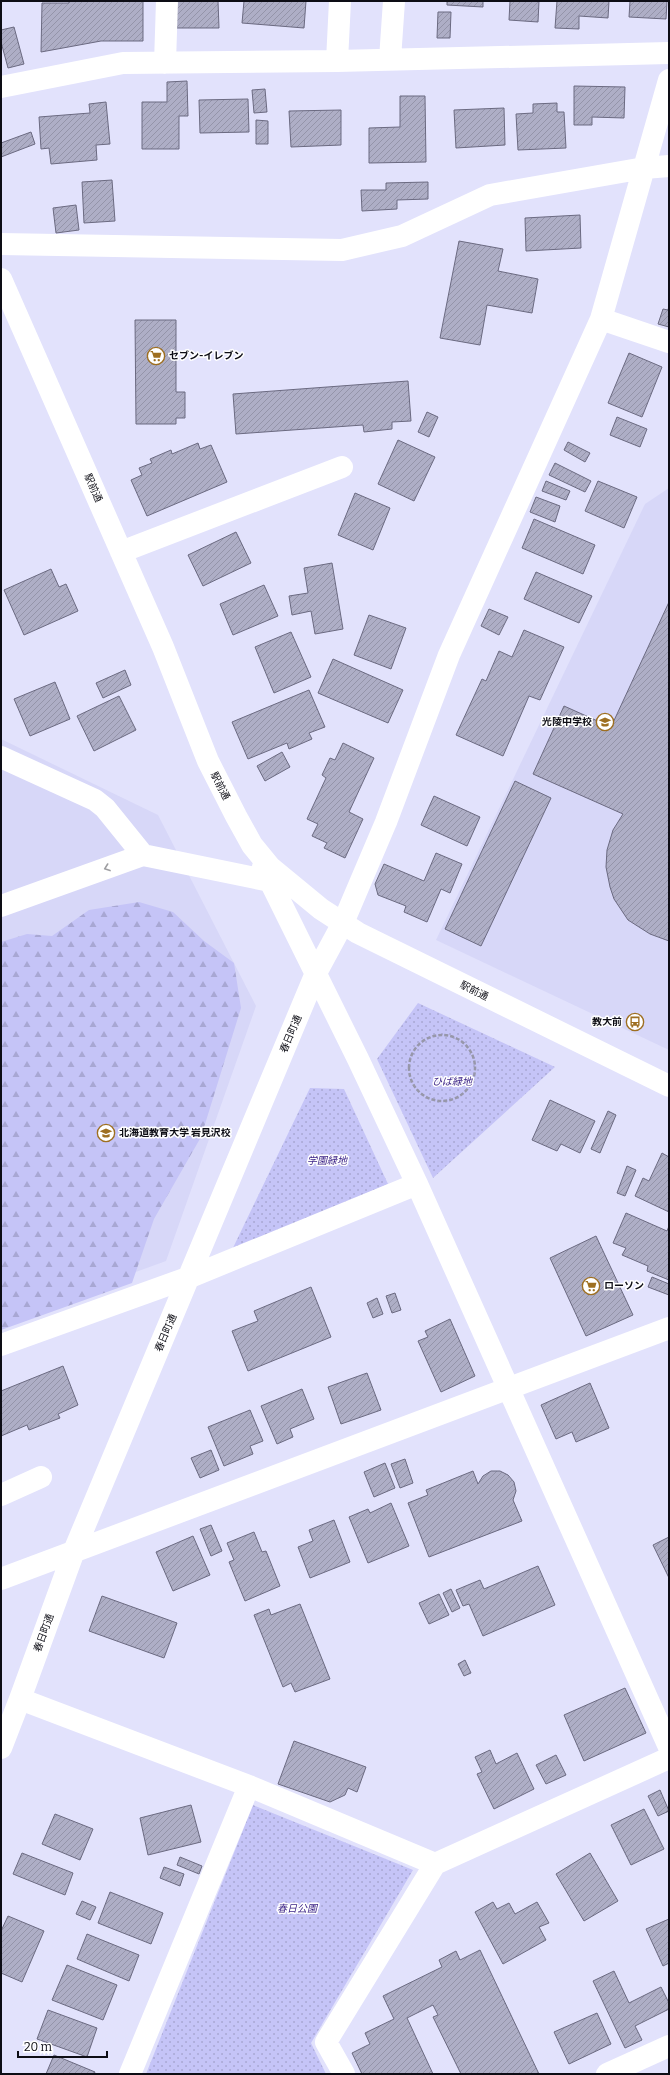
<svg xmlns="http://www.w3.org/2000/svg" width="670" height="2075" font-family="Bitter,'Noto Sans JP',serif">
  <defs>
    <pattern id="grass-dots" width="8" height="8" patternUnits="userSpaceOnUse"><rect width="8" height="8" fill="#c5c4f7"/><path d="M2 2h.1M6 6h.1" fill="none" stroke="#a8a7d3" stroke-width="1.8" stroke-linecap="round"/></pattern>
    <pattern id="forest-firs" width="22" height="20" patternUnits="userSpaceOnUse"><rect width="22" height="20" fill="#c5c4f7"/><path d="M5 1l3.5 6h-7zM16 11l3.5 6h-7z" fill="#a8a7d3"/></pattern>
    <pattern id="building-hatch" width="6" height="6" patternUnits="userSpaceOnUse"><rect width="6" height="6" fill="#aeaec6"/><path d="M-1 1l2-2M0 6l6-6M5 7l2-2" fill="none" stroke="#9494a9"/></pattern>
  </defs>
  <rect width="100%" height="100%" fill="#e2e2fc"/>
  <path fill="#d7d7f8" d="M669,488V1050L436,940L645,504Z
    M1,739L158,815L256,1006L166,1261L1,1321Z"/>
  <path fill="url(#grass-dots)" d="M418,1003L555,1067L433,1178L377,1059Z
    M310,1088L344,1089L388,1184L231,1252Z
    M253,1805L413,1870L311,2043L326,2074H146Z"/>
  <path fill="url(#forest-firs)" d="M139,902L173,912L204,941L234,963L241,1008L201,1137L154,1219L132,1283L1,1330V942L27,934L52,936L89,910Z"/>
  <path fill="url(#building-hatch)" stroke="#6b6a81" d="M69,1H143V41H101L41,52L42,3H69Z
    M174,1H218L219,28H174Z
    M244,1H306L304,28L242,23Z
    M447,1H483V7L447,5Z
    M510,1H539L538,22L509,20Z
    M557,1H609L608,18L579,16V29L555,28Z
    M630,1H667L666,19L629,17Z
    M438,12H451L450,38H437Z
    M14,27L24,64L8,68L1,42V30Z
    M187,81L188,116H179V149H142V102H167V82Z
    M574,86L625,87L624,118L592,117V125H574Z
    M265,89L267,112L254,113L252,90Z
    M400,96H425L426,162L369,163V128L400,127Z
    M248,99L249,132L200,133L199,100Z
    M106,102L110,144L96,145L97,160L51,164L49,148L41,149L39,117L90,113L89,104Z
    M557,103V112H564L566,148L518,150L516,114L533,113V104Z
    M504,108L505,145L456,148L454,110Z
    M341,110V145L291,147L289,111Z
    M256,120L268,121V144H256Z
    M31,132L35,144L1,157V143Z
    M112,180L115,221L84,223L82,182Z
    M428,182V199L397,200V209L362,211L361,190H386V183Z
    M76,205L79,230L56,233L53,208Z
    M580,215L581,248L526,251L525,218Z
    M459,241L503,249L498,271L538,279L532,313L487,305L480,345L440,338Z
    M669,306V327L658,324L663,309L668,310Z
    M135,320H176V392H185V418H176V424H136Z
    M629,353L662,367L642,417L608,403Z
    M408,381L411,421L392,422V429L364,432L363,425L236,434L233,394Z
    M427,412L438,417L429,437L418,432Z
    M617,417L647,429L640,447L610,435Z
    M398,440L435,457L414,501L378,484Z
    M568,442L590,453L585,462L564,450Z
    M198,443L200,449L211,445L227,482L147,516L131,480L142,475L139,468L152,463L150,459L171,450L172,454Z
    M555,463L591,481L585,492L549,475Z
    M546,481L570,491L566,500L542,491Z
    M598,481L637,497L624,528L585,511Z
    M355,493L390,508L373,550L338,535Z
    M536,497L560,506L555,522L530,512Z
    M534,519L595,545L583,574L522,548Z
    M236,532L251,563L203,586L188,555Z
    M332,563L343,629L315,634L311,611L292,615L289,596L308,593L304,568Z
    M51,569L59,587L66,584L78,611L24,635L4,590Z
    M536,572L592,596L579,623L524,599Z
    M264,585L278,616L233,635L220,604Z
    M669,602V941L650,934L628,920L614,899L610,887L606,867L607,850L613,830L623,814L533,774L564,706L611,727Z
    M489,609L508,617L499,635L481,626Z
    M369,615L406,628L391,669L354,655Z
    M524,630L564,647L540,700L529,696L503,756L456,735L482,679L486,681L499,651L512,657Z
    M291,632L311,677L274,693L255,647Z
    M333,659L403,690L388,723L318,693Z
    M125,670L131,685L103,698L96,683Z
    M55,682L70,719L30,736L14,699Z
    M309,690L325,727L309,733L312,739L289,749L287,743L248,759L232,722Z
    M119,696L136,730L94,751L77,716Z
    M343,743L374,758L349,812L363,819L345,858L324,848L327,843L312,836L318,824L307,819L326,778L322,775L330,758L335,760Z
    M282,752L290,767L265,781L257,766Z
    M515,781L551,798L481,946L445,929Z
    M434,796L480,817L467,846L421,825Z
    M436,853L462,864L450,893L441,889L427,922L404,912L406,906L378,895L375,884L384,864L424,881Z
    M550,1100L595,1121L580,1153L561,1144L557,1151L532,1140Z
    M608,1111L616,1115L600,1153L591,1149Z
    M662,1153L669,1157V1212L635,1196L643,1178L649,1181Z
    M627,1166L636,1170L625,1196L617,1193Z
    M626,1213L667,1231L669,1226V1280L647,1271L648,1266L622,1255L626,1248L613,1243Z
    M596,1236L633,1315L586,1336L550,1258Z
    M652,1277L669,1284V1295L648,1287Z
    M311,1287L331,1337L248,1371L232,1331L258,1321L254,1311Z
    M395,1293L401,1310L392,1313L386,1296Z
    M377,1298L383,1314L373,1318L367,1303Z
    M450,1319L475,1376L441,1392L418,1341L428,1337L425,1331Z
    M63,1366L78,1405L58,1414L60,1418L29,1430L27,1425L1,1436V1391Z
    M367,1373L381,1410L341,1424L328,1387Z
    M590,1383L609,1428L576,1442L572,1432L556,1439L541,1405Z
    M302,1389L314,1419L290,1429L293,1437L277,1444L261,1406Z
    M250,1410L263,1441L250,1446L253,1454L224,1466L208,1427Z
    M211,1450L219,1470L200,1478L191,1458Z
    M405,1459L413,1483L400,1488L391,1464Z
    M385,1463L395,1488L374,1497L364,1472Z
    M473,1471L478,1484L483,1476L491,1471H500L508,1475L514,1482L516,1491L513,1500L522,1521L429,1557L408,1503L428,1495L426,1490Z
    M391,1503L409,1546L368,1563L349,1517L368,1509L370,1513Z
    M334,1520L350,1562L310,1578L298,1547L313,1541L309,1530Z
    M211,1525L222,1551L211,1556L200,1529Z
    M254,1532L262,1552L266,1551L280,1586L245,1601L229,1562L234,1560L227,1543Z
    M193,1536L210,1575L173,1591L156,1552Z
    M669,1537V1578L653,1545Z
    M538,1566L555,1605L483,1636L469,1604L463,1606L456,1590L480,1580L484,1589Z
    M451,1589L460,1608L452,1612L443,1593Z
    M439,1594L449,1615L429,1624L419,1603Z
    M102,1596L177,1623L164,1658L89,1631Z
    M300,1604L330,1679L295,1692L291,1683L283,1687L254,1615L269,1609L271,1615Z
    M465,1660L471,1673L464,1676L458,1664Z
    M625,1688L646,1733L584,1761L564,1715Z
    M294,1741L366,1767L357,1792L348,1788L345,1795L330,1802L278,1784Z
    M490,1750L496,1764L517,1753L534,1789L494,1809L477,1774L482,1772L475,1757Z
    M556,1755L566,1775L546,1784L536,1765Z
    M660,1790L669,1811L658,1816L648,1796Z
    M191,1805L201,1842L148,1855L140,1818Z
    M644,1809L664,1849L631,1865L611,1825Z
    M55,1814L93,1829L80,1860L42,1844Z
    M22,1853L73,1873L65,1895L13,1874Z
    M590,1853L618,1901L584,1921L556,1874Z
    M180,1857L202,1866L199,1874L177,1865Z
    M164,1867L184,1874L180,1886L160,1878Z
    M110,1892L163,1913L151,1944L98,1923Z
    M82,1901L96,1907L90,1920L76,1914Z
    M493,1902L497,1909L509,1903L515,1914L537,1902L549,1923L539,1927L546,1940L503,1964L475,1912Z
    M8,1916L44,1931L22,1982L1,1973V1931Z
    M669,1919V1963L663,1966L646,1929Z
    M87,1934L139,1955L129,1981L77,1959Z
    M480,1950L539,2074H461L433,2017L438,2015L433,2005L407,2018L433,2074H362L352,2053L370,2044L365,2033L394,2019L383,1996L442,1967L439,1960L456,1951L460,1960Z
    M67,1965L117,1985L103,2020L52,2000Z
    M614,1971L629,2003L661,1987L669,2003V2009L635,2026L642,2040L625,2048L593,1981Z
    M48,2010L97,2028L87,2057L37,2039Z
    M597,2013L611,2044L569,2064L554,2032Z
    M54,2055L95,2072L94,2074H46Z"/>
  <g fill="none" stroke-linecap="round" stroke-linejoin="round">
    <path stroke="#9797aa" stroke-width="2.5" stroke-dasharray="4 2" stroke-linecap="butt" d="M409 1068a33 33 0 1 1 66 0a33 33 0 1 1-66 0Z"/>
    <path stroke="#fff" stroke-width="22" d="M390,59L394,1
      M337,61L340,1
      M165,63L167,1
      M1,87L123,63L337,61L669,53
      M1,244L342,250L402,236L490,195L644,168L669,166
      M1,279L163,647L208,761L236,816L252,845L270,867L321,909L358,933L669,1086
      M601,319L669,342
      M121,552L342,467
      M1,757L95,800L105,808L143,855
      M263,867L358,1059L417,1184L669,1747
      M1,906L143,855L270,881
      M1,1345L190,1277L417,1184
      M1,1495L41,1477
      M1,1579L669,1328
      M20,1699L249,1786L435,1864
      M1,1748L20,1699L74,1551L316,973L343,923L386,822L449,655L601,319L669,80
      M130,2074L249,1786
      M344,2074L326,2042L435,1864L669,1758
      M607,2074L669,2046"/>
  </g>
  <defs><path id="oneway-chevron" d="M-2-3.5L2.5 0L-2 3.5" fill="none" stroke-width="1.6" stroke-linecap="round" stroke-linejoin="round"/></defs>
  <use stroke="#9e9ea1" href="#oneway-chevron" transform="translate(107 868) rotate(160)"/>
  <defs>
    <symbol id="supermarket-ring" viewBox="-11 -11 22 22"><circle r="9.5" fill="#fff" stroke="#9e6f21" stroke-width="1.5"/><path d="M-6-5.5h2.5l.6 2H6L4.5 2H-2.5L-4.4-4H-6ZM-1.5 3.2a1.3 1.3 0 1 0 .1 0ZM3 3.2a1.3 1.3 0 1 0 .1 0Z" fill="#9e6f21"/></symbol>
    <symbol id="school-ring" viewBox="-11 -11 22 22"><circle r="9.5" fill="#fff" stroke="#9e6f21" stroke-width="1.5"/><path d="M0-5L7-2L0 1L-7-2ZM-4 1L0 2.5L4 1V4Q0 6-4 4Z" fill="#9e6f21"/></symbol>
    <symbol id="bus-ring" viewBox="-11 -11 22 22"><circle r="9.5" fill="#fff" stroke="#9e6f21" stroke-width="1.5"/><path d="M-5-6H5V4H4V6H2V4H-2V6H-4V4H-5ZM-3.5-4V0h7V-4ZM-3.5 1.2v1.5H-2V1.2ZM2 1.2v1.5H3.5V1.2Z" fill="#9e6f21"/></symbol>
    <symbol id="university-ring" viewBox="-11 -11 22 22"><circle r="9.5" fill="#fff" stroke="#9e6f21" stroke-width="1.5"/><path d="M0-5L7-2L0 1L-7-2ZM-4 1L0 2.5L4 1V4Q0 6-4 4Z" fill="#9e6f21"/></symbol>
  </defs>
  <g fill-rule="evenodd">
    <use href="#supermarket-ring" x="146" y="346" width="20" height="20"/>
    <use href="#school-ring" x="595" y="712" width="20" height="20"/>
    <use href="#bus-ring" x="625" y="1012" width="20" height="20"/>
    <use href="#university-ring" x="96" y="1123" width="20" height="20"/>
    <use href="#supermarket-ring" x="581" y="1276" width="20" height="20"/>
  </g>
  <g text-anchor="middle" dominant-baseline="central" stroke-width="3" stroke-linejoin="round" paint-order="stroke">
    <g font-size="10" font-weight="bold" fill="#0d0d15" stroke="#fff" text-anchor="start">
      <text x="169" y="356">セブン-イレブン</text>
      <text x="592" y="722" text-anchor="end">光陵中学校</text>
      <text x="622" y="1022" text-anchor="end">教大前</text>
      <text x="119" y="1133">北海道教育大学 岩見沢校</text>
      <text x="604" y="1286">ローソン</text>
    </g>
    <g font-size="10" fill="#0d0d15" stroke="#fff">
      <text transform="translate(93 488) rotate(66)">駅前通</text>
      <text transform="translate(220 786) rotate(63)">駅前通</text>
      <text transform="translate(474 991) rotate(26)">駅前通</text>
      <text transform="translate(291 1034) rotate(-67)">春日町通</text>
      <text transform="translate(166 1333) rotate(-67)">春日町通</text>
      <text transform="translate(44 1633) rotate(-70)">春日町通</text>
    </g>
    <g font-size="10" font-style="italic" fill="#371e84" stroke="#fff">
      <text x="452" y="1082">ひば緑地</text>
      <text x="327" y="1161">学園緑地</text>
      <text x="297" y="1909">春日公園</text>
    </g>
  </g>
  <rect width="670" height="2075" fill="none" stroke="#0d0d15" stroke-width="4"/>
  <path d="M18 2051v6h89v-6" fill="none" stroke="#0d0d15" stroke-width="2"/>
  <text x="24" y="2051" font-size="12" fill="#0d0d15" stroke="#ffffff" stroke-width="3" paint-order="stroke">20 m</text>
</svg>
